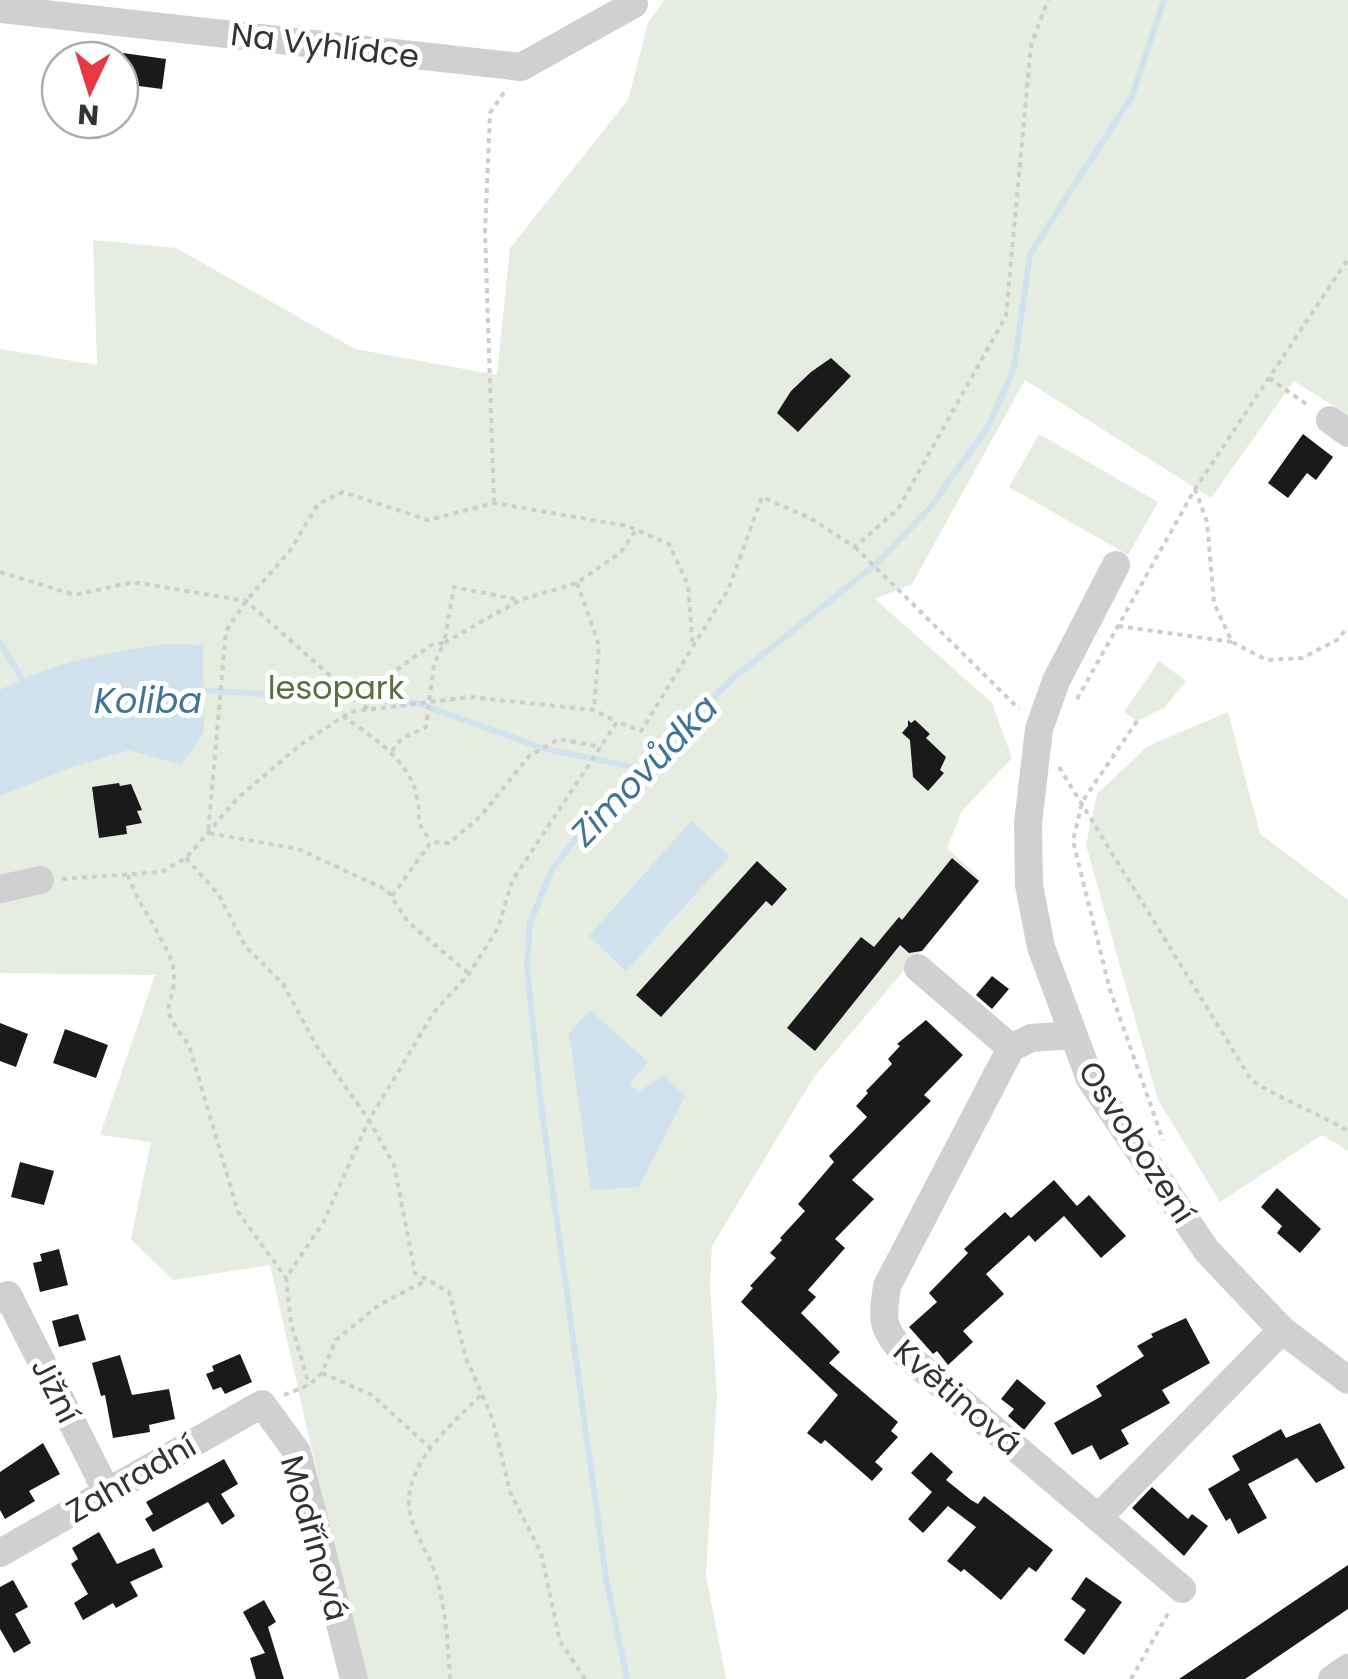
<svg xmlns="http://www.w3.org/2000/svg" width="1348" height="1679" font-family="Poppins,sans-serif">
  <rect width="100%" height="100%" fill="#fff"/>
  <path fill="#e6ecdf" d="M664,0H1348V415L1294,381L1211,498L1025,380L912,584L875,599L992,703L1012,758L962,811L947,848L981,879L814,1077L712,1246L710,1284L717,1394L706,1575L726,1679H364L270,1265L173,1280L131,1239L151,1142L100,1135L155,975L0,973V349L97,365L93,240L176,248L355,349L497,375L510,248L628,100L648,23Z
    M1039,434L1158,502L1128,555L1009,487Z
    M1159,661L1186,681L1164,708L1137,721L1124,712Z
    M1228,712L1260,834L1348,900V1151L1322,1135L1220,1202L1158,1100L1086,845L1097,794L1148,746Z"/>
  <path fill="#cfe2ee" d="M167,644L203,645L204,732L181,765L129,750L72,767L0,796V690C53,662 108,652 167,644Z
    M691,821L730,856L626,971L589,936Z
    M590,1010L648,1062L630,1084L638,1092L664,1075L685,1096L639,1187L591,1190L569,1033Z"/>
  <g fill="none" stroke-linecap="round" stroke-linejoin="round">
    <path stroke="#cfe2ee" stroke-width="6" d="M0,642L25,684
      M199,690L417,703L542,748L642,769
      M627,1679L606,1578L541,1105L527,967L530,923L552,869L600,809L732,679L876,564L928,510L988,427L1014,368L1030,254L1132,96L1164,0"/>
  </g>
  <path fill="#1a1a1a" d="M123,53L166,59L162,89L131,85L132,79L120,77Z
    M831,358L851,376L798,432L777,413L791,391L811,372Z
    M1303,434L1333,457L1316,480L1307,473L1288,498L1268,483Z
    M908,720L911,723L915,720L930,734L926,738L946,757L940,770L944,773L928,791L913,777L910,740L902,733L908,726Z
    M119,783L120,786L131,784L142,810L137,811L142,823L126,826L127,834L99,838L92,787Z
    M952,858L979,881L922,951L909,953L900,945L815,1051L787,1028L861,937L874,947L899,917L902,920Z
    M757,861L787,889L772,906L766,901L661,1017L636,995Z
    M992,976L1009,989L992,1009L976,995Z
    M926,1020L963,1055L924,1095L931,1101L852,1180L874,1199L835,1239L845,1248L808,1290L816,1297L801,1313L840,1352L829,1363L898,1422L891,1431L898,1437L875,1462L883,1469L872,1481L825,1440L821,1444L807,1433L838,1395L741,1302L753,1288L750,1286L776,1258L770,1253L782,1240L780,1238L805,1211L798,1204L834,1162L829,1156L867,1117L856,1106L868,1093L866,1091L892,1064L888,1059L900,1046L897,1044Z
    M0,1023L28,1034L16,1067L0,1061Z
    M65,1029L108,1045L96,1078L53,1063Z
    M20,1162L54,1171L44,1205L11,1197Z
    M1054,1180L1077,1206L1089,1195L1126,1236L1101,1258L1064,1216L1035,1242L1029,1235L986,1274L1004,1294L963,1331L973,1342L948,1365L937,1351L933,1354L909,1327L937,1302L929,1293L968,1253L964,1249L1005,1212L1011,1218Z
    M1277,1188L1321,1229L1300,1253L1277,1233L1282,1226L1261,1207Z
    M59,1249L68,1285L40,1292L33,1263L42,1261L40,1254Z
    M78,1314L86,1340L59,1347L52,1321Z
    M1186,1318L1210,1363L1162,1390L1170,1403L1121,1430L1129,1444L1100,1460L1092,1445L1072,1455L1054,1423L1102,1396L1096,1386L1144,1356L1137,1346L1153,1337L1151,1334Z
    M240,1354L252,1382L225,1394L221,1387L213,1390L206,1374L214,1371L212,1366Z
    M120,1355L132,1395L169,1389L175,1419L149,1425L150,1432L113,1438L105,1395L101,1396L92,1363Z
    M1017,1379L1046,1403L1024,1430L1008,1416L1014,1409L1001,1399Z
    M1320,1423L1345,1468L1316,1483L1297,1458L1248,1484L1267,1518L1238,1534L1230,1518L1226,1521L1208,1489L1240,1470L1232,1456L1281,1429L1286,1438Z
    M43,1443L60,1474L29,1491L35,1501L5,1519L0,1510V1472Z
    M931,1452L953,1472L946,1480L971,1500L978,1504L984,1496L1053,1550L1036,1572L1029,1567L1001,1600L964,1569L961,1572L947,1561L976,1527L948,1506L923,1533L908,1519L932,1492L911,1473Z
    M224,1459L238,1484L221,1494L235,1516L222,1525L208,1502L153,1532L145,1519L153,1514L146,1502Z
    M1152,1487L1188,1519L1192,1514L1208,1526L1184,1556L1132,1508Z
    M99,1532L117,1564L154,1548L163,1567L130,1582L138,1596L116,1608L113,1603L83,1620L74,1603L88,1594L71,1564L78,1559L72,1548Z
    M1348,1565V1609L1245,1679H1179Z
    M1086,1577L1122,1602L1084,1655L1064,1640L1086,1610L1071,1599Z
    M13,1580L28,1607L15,1614L31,1643L14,1653L0,1629V1587Z
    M264,1600L276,1622L268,1627L284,1679H256L250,1658L265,1653L243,1612Z"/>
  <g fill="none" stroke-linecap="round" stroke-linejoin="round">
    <path stroke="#cdcdcd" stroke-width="4" stroke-dasharray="5 5" stroke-linecap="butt" d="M1269,378L1309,406
      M1195,489L1207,522L1214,603L1232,642L1267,660L1302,658L1337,640L1348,627
      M494,503L485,232L490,113L507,88
      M855,547L1019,709
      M0,572L75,595L133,582L246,601L368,709
      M577,583L599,645L594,709
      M1118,626L1232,642
      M356,699L431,645L444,643L454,587L520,600
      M1077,699L1195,489L1348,259
      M343,716C371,736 410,760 417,797C422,820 413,818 430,840
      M1137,721L1082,802L1073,841L1110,990L1163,1140
      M392,751L401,739L426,727L434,664L444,643L520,600L577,583L621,552L636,530
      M1059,767L1252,1081C1283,1100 1317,1113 1348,1131
      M186,858L219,895L245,946L283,984L316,1045L369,1120L323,1223L286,1278L291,1323L309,1385
      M128,875C137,904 169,945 173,967C179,1010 151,998 189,1045L238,1212L286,1278
      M62,879L161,872L186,858L237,799L300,745L350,712L470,697L594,710L617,722
      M392,896L431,842L449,843L481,816L529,756L559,739L601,747
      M468,973L408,922L387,890L298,849L208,833L226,631L246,601L289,552L318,504L343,492L428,520L494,503L627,526L669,544L688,585L693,647
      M322,1373L372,1395L430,1448
      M284,1395L309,1385L322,1373L336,1340L379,1305L427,1280
      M450,1679C448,1645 446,1613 437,1579C427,1542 397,1519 414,1477C427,1444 457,1419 482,1394
      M585,1679L560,1641L541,1553L510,1492L493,1420L466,1358L449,1292L415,1273L394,1165L369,1120L434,1012L469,974L498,928L512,881L617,722L641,731L729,588L762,497L810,518L855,547L898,509L1006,316L1031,45L1048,0
      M1131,1679L1170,1610"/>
    <path stroke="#d0d0d0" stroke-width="28" d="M0,9L521,67L634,4
      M1330,420L1348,433
      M1116,565L1056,681L1039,729L1028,823L1029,885L1041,947L1090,1079L1207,1251L1282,1330L1348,1380
      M0,889L40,880
      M918,968L1011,1048
      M1072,1035L1031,1038L1011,1048L887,1286C882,1320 881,1327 904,1353L1182,1589
      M0,1299L8,1295L107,1492
      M1098,1518L1282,1330
      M0,1553L262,1404L297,1452L354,1679
      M1332,1679L1348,1668"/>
  </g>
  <g text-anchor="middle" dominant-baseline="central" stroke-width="10" stroke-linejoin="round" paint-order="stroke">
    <g font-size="32" fill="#333" stroke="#fff">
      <text transform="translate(325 45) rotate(7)">Na Vyhlídce</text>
      <text transform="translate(1137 1142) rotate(57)">Osvobození</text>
      <text transform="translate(56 1390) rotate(63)">Jižní</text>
      <text transform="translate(958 1397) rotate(41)">Květinová</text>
      <text transform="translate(131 1478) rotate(-30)">Zahradní</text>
      <text transform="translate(315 1538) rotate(74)">Modřínová</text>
    </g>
    <g font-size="32" fill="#56703f" stroke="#fff">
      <text x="336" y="687">lesopark</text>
    </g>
    <g font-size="35" font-style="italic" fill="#3f7597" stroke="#fff">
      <text x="148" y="700">Koliba</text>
      <text transform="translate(644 770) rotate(-46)">Zimovůdka</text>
    </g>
  </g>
  <g transform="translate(90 90) rotate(184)"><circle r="48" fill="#ffffff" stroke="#adadad" stroke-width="2.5"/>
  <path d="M0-8L18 38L0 25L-18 38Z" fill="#e63946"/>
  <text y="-15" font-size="28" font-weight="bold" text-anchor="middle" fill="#333333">N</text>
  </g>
</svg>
